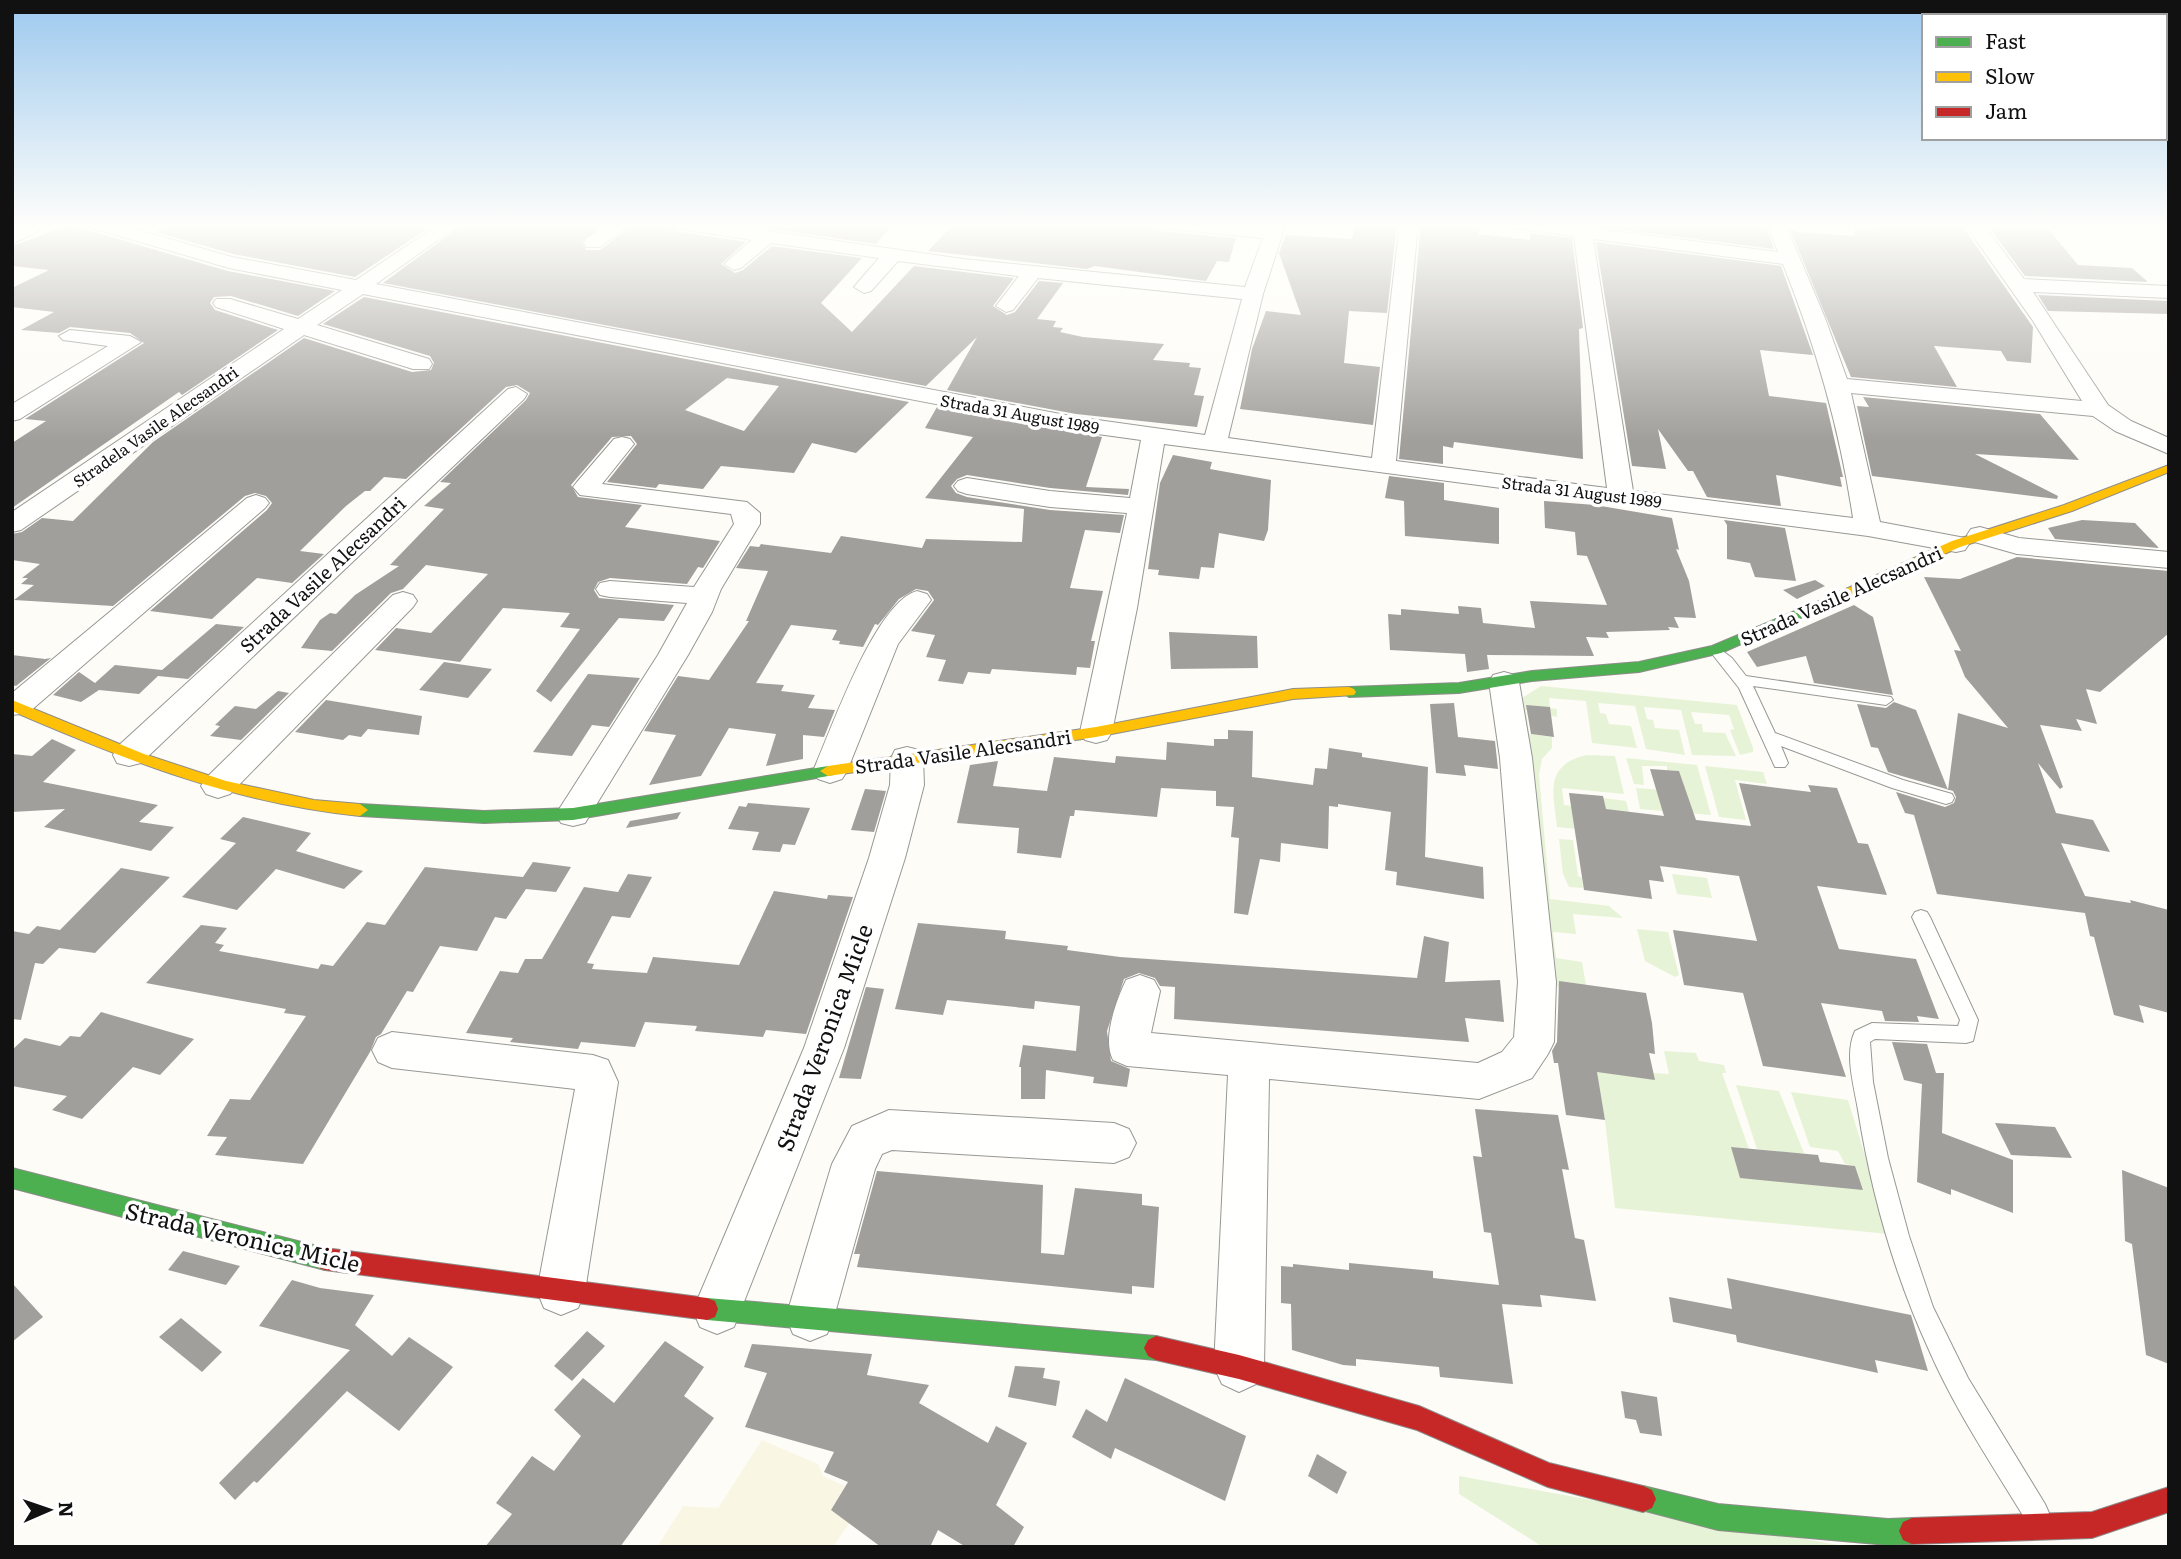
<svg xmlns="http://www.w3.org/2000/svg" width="2181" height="1559" font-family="Literata,serif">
  <rect width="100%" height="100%" fill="#fdfcf7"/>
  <path fill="#f9f7e4" d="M762,1440L818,1464L823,1476L845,1486L831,1510L850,1522L833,1547H657L683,1506L718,1508Z"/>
  <path fill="#e7f3d7" d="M1541,686L1737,705L1753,748V752L1740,755L1730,730L1734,729L1729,715L1691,712L1695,724H1702L1703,732L1725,733L1736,756L1692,755L1681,710L1644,707L1647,719L1653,720L1655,728L1679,730L1685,755L1646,749L1635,706L1598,703L1600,713L1606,714L1609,724L1631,726L1637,748L1592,743L1586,701L1549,698L1550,708L1557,709V717L1526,710L1529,734L1552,737V748L1542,759L1539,775L1550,899L1609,906L1623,918L1573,914L1576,934L1553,932L1556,958L1582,962L1586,985L1646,1038L1653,1073L1669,1074L1664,1051L1696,1053L1699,1061L1724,1065L1726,1073H1722L1749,1149L1731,1147L1793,1182L1783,1152L1757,1149L1736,1085L1779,1091L1804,1153H1800L1809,1184L1863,1189L1855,1166L1845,1164L1838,1151L1810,1147L1791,1092L1848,1100L1889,1234L1615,1208L1605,1120L1589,1038L1591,1019L1545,974L1517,701Z
    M1587,755L1615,756L1624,794L1562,788L1564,805L1605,809L1603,798L1626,801L1635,835L1557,827C1553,792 1544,765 1587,755Z
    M1626,758L1697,765L1711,815L1640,809L1636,788L1678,791L1683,784L1679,771L1667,770V766H1642L1644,785L1634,784Z
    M1705,766L1763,772L1767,784L1735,780L1746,820L1719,817Z
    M1559,839L1573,840L1578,876L1582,878L1583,888L1569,887L1563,874Z
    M1672,874L1707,878L1712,898L1677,894Z
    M1637,929L1668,932L1679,975L1675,977L1645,961Z
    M1459,1476L1849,1547H1543L1459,1494Z"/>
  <path fill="#a19f9c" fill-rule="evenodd" d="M177,223H436L355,277L233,254L156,232Z
    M465,223H606L582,242L586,250H600L635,223H664L675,231L746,242L721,264L735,273L743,270L772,246L862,258L821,303L852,332L914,266L1014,278L993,306L1007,315L1015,312L1039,281L1063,283L1037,319L1056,321L1053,327L1063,328L1060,332L1083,337L1164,344L1153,360L1190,363L1189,367L1201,368L1194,395L1204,396L1197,427L1076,414L947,390L977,337L926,386L383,283Z
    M730,223H895L876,244Z
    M955,223H1121L1149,225L1159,231L1236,238L1229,262L1217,261L1206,281L1095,266L1087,269L928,251Z
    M1355,223H1397L1387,313L1349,311L1344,363L1380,367L1373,425L1240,409L1252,349L1266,311L1301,315L1279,253L1286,235L1352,239Z
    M1421,223H1482L1478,234L1530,240V233L1572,238L1583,328L1579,329L1583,459L1454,442L1453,448L1443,446V464L1399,459Z
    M1593,223H1760L1766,227L1774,249L1593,226Z
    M1870,223H1960L2033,327L2031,363L2007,361L2001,351L1934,346L1957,387L1851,377L1790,229L1797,232L1854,236L1855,228L1874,230Z
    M70,225L228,271L335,291L298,316L231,296L214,297L210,303L215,310L278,330L182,395L179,392L12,508V443L46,421L25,419L144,343L130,333L70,327L59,333L21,330L54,312L12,307V288L49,270L12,266V246Z
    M1989,227L2049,230L2078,265L2132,268L2148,282L2025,276Z
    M1596,242L1781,266L1813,355L1760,350L1769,396L1826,403L1843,477H1840L1842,487L1776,475L1781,506L1707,497L1693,471H1688L1658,429L1666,469L1632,466Z
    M2038,295L2168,301L2169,314L2048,311Z
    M364,297L909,402L856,453L812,443L794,473L721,466L703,489L659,484L656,488L607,482L637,444L631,436L612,437L571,485L578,497L642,505L625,527L720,541L703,568L698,567L687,584L610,578L598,582L594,590L599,598L674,605L664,621L619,618L551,702L536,691L580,629L560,627L570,613L503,608L460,662L375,650L396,628L431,633L488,574L426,565L403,589L391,593L332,651L301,648L320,620L330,613L336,614L355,595L399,566L390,565L444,509L424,506L451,483L440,482L526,400L530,393L517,385L506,387L406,479L384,477L370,491H365L346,506L300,551L324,554L292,583L257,578L212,619L150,611L267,510L272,503L266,496L255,493L245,496L113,606L14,600L34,585L21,584L28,578H22L40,564L12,560V534L22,532L42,518L73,521L153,442L304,338L412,372L431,370L434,363L430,356L323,324ZM727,378L779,386L744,431L685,410Z
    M1863,397L2040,414L2079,460L1975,454L2058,496L2057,499L1872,476L1857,406L1869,407Z
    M937,407L1102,437L1086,487L1129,489L1128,495L1050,488L967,475L957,479L951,486L956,493L967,497L1050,510L1124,515L1120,533L1085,530L1070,588L1103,591L1091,641H1095L1090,668L1077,667L1076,675L992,669L990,674L968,672L963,684L938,681L946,660L926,657L935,635L911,631L934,600L928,591L916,589L899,599L878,625L875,624L863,647L839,644L840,641L832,640L837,630L791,625L756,683L784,685L781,691L815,695L808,708L835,710L824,737L803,735V759L766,766L776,734L729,728L701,776L649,785L676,735L644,731L678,676L709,680L749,621H746L768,571L736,568L750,546L759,547L761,544L831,553L841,536L922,548L926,539L1022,542L1024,509L925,498L973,437L925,428Z
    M1173,455L1212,462L1210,469L1271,480L1268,530L1264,541L1219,533L1214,568L1201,567L1199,579L1158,575L1159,570L1148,569L1160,483Z
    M1389,476L1444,483V500L1499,508V544L1405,536L1404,501L1385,498Z
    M1544,501L1595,505L1672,518L1679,550L1676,549L1689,581L1696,618L1674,617L1679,628L1668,627L1670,630L1606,632L1609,638L1586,637L1594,656L1487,655L1489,669L1467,672L1465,654L1390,650L1388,614L1401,615V609L1459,614L1458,606L1481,608L1483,623L1535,628L1530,601L1607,605L1587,556L1577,555L1575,532L1545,528Z
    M1724,520L1785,528L1796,581L1755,577L1750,563L1727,559V525Z
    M2082,520L2135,523L2159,548L2055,539L2048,528Z
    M2017,557L2169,571V633L2100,692L2086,689L2097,724L2076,719L2082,731L2040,725L2063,787L2060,789L2038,763L2056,813L2093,820L2110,852L2061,843L2085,896L2131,903L2130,900L2169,910V1013L2139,1005L2144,1023L2114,1015L2094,937L2090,936L2085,913L1937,894L1914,815L1905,813L1896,792L1945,807L1954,803L1956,797L1953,791L1888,772L1878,748L1871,747L1857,704L1886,708L1894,702L1916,710L1948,790L1958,713L2008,728L1965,677L1954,650L1961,651L1924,577L1960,579Z
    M1815,580L1825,586L1797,599L1783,590Z
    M1854,605L1873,617L1893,695L1814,683L1806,656L1757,667L1747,652Z
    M216,624L244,627L188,679L158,676L139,694L99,690L81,702L53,695L79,672L95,683L115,665L162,670Z
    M1169,632L1257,636L1258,668L1171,669Z
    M12,655L45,659L51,658L16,686L12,685Z
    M444,662L492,669L468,698L419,690Z
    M588,674L640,678L609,727L592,725L572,756L533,752Z
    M278,691L289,693L241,740L210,736L220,726L215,725L235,706L256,709Z
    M326,700L422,716L419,735L368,729L361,737L349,735L343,740L295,732Z
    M1454,703L1458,737L1495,741L1498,769L1464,765L1466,776L1436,773L1430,704Z
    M1526,705L1550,707L1554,737L1531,734Z
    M1228,730L1253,731L1252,777L1313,785L1315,768L1327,769L1329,748L1362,753V757L1428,767L1425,857L1483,867L1484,899L1396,885L1397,872L1385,870L1391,812L1338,804V807L1329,806L1328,849L1281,843L1280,862L1260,859L1248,915L1234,913L1239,838L1231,837L1234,807L1216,806V791L1161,788L1157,817L1075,810L1074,816H1070L1061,858L1017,853L1019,828L957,823L970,765L998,761L993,786L1047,791L1054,757L1115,763L1116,756L1166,760L1167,742L1214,746V739H1228Z
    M52,739L76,750L43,782L158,805L139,822L174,827L151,851L44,827L65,809L12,812V754L32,756Z
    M1650,769L1679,771L1696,820L1751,826L1739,783L1811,792L1808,785L1837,788L1858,843L1868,844L1887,895L1817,886L1839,949L1916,959L1939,1019L1917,1016L1919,1022L1885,1021L1882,1011L1821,1003L1846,1077L1763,1066L1743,993L1684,985L1673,930L1757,941L1739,876L1660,866L1664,882L1649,880L1652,899L1584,890L1569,793L1603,796L1606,809L1664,816Z
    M865,789L886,791L874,832L851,830Z
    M748,803L810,808L795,845L783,844L780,852L752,850L759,832L728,829L739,806L746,807Z
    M681,812L677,819L626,828L630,821Z
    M243,817L311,833L296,851L363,871L344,889L276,869L237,910L182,897L236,843L220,839Z
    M533,862L571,867L556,892L526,889L506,919L495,917L477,951L440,946L413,992L407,991L381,1034L376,1037L370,1052L303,1164L215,1155L227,1137L207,1136L230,1099L250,1100L306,1016L284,1013L286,1009L146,983L201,925L227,928L215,943L224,945L219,951L318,969L321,964L333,966L367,922L385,925L425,867L523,877Z
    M121,868L170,877L95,953L59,948L43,964L35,963L21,1020L12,1019V931L29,934L37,926L60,930Z
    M628,874L652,877L630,918L612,916L587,963L594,964L592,969L647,973L653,957L739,965L774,891L827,899L828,895L853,897L806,1034L766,1030L763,1037L695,1031L697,1026L645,1022L635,1047L581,1042L578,1049L510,1042L513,1038L466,1033L500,971L518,973L525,959H542L584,887L618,892Z
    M918,923L1006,931L1005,939L1068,946L1067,950L1120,957L1417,978L1424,936L1449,942L1445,982L1500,980L1504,1022L1465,1018L1469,1042L1174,1019L1175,987L1160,986L1155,978L1139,973L1124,979L1107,1031L1111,1061L1130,1069L1127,1087L1093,1083L1094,1077L1046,1070L1045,1099H1021V1067H1019L1023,1045L1076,1051L1080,1006L1035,1001L1034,1009L947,1000L943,1015L895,1009Z
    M1559,981L1646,993L1652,1023L1655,1054L1649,1053L1655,1080L1597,1072L1605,1120L1566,1115L1558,1063H1554L1552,1051L1557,1042Z
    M866,987L884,989L861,1079L839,1078Z
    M101,1012L194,1039L160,1075L133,1067L82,1119L52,1110L67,1096L12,1086V1050L25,1038L60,1046L70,1036L80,1037Z
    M1892,1042L1927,1044L1936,1073H1944L1942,1133L2013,1160V1213L1951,1189V1195L1917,1182L1922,1084L1904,1080Z
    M1475,1109L1558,1115L1569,1170L1562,1169L1575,1238L1584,1240L1596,1301L1540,1295L1542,1307L1502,1304L1513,1384L1440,1377L1439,1367L1356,1359V1366L1343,1365L1292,1350L1291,1304L1281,1303V1266L1293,1267V1264L1349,1270V1263L1433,1271V1278L1499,1285L1491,1233L1484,1232L1473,1156L1482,1157Z
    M1995,1123L2055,1127L2072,1158L2011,1155Z
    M1731,1147L1818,1155L1820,1162L1855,1166L1863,1190L1740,1178Z
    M2122,1170L2169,1188V1364L2146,1355L2132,1244L2125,1241Z
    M877,1171L1043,1185L1041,1253L1064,1255L1075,1188L1142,1194V1205L1159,1207L1154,1288L1132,1286V1294L857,1267L860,1254H854Z
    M183,1251L240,1266L226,1285L168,1270Z
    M1727,1278L1911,1315L1928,1371L1875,1360L1878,1373L1737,1342L1736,1335L1673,1322L1669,1297L1732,1309Z
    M292,1280L320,1288L374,1295L355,1325L392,1356L409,1337L453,1367L399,1431L347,1391L257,1483L254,1481L235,1500L219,1483L350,1350L259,1326Z
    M12,1283L43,1317L12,1342Z
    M181,1318L222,1352L202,1372L159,1337Z
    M587,1331L605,1346L572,1381L554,1366Z
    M665,1341L704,1367L684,1396L714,1418L620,1547H485L512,1514L496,1503L532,1456L554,1471L581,1436L554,1410L583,1378L614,1403Z
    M752,1344L872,1354L867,1375L929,1385L919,1403L988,1443L996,1426L1027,1443L996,1505L1024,1527L1013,1547H966L938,1530L930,1547H881L831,1510L848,1482L824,1472L834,1452L745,1427L767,1373L744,1367Z
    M1015,1366L1045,1368L1043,1378L1060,1381L1056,1406L1008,1397Z
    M1125,1378L1246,1436L1225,1501L1115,1448L1111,1459L1072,1437L1086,1409L1107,1422Z
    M1621,1391L1657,1397L1662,1436L1640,1433L1636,1420L1625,1418Z
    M1317,1454L1347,1472L1337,1494L1308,1476Z"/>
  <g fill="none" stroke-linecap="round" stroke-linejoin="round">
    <defs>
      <path id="lane" d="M1716,646L1732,658L1746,676L1891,697L1893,700L1886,705L1753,686L1775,733L1903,780L1952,794L1954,798L1952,802L1946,804L1892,788L1781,746L1788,763L1785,767H1775L1739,688L1709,650Z
        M1921,910L1927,912L1930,917L1978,1020L1973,1041L1966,1043L1875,1039L1870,1042L1873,1082L1888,1158L1909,1236L1933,1307L1968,1378L2045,1504L2049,1513L2045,1522L2036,1526L2027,1522C1993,1466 1955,1410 1929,1350C1894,1274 1871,1192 1858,1110C1854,1085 1844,1054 1855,1031L1872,1023L1958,1026L1960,1020L1912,917L1915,912Z"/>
      <path id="street" d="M32,223H55L12,244V232Z
        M86,223H114L232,257L356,280L441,223H462L376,284L1076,417L1205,435L1242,299L1038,278L1013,310L1006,312L996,306L1019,276L898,261L871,291L864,293L854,287L879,258L771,243L741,268L734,270L724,264L752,240L675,228L666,223H712L963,259L1245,287L1263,238L1159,228L1150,223H1215L1266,228L1268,223H1286L1263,294L1228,438L1372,458L1400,223H1418L1396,461L1607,488L1574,236L1513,228L1504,223H1590L1591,228L1778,252L1767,223H1785L1825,318L1847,379L2082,401L2033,321L1964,223H1982L2024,279L2169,286V298L2033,292L2108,405L2131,421L2169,438V454L2115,431L2093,416L1851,393L1880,522L1965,538L1969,544L1965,550L1956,552L1868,536L1164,444L1137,608L1112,732L1107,740L1096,743L1085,740L1080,732L1127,513L1050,507L967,494L958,491L954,486L958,481L967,478L1050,491L1130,498L1141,440L1076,431L363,294L317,325L429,359L432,364L429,369H413L304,335L21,530L12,532V512L284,329L216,307L213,303L216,299H230L298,319L342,290L229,268L89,227ZM1593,239L1783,264C1816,347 1840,429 1853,518L1633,491Z
        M611,223H632L600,247H586L584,243L586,239Z
        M70,330L130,336L141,342L20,419L12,421V404L108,346L63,340L59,336Z
        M516,387L527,394L524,399L141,763L129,766L117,763L113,755L117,747L508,389Z
        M622,437L630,439L634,444L602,484L747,502L760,513V524L721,589L712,612L688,655L585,823L573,826L561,823L556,814L658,655L687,603L610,597L600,595L596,589L600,583L610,581L694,587L734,524L731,514L580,495L573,487L577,482L614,439Z
        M256,495L265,498L269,503L265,508L28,713L12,715V693L247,498Z
        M1980,527L2019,538L2169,552V568L2017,554L1971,541L1967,535L1971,529Z
        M917,591L927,594L931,600L898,644L847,771L842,779L830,783L818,779L813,771C831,731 875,602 917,591Z
        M403,592L413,595L417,601L413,607L230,794L218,798L206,794L201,786L206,778L393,595Z
        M1504,672L1515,675L1519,682L1532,758L1556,982L1554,1042L1548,1054L1532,1078L1479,1099L1269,1079L1264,1367L1256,1384L1239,1392L1222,1384L1214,1367L1228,1075L1127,1066L1113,1060C1102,1039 1116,1001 1126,980L1140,975L1154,980L1160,991L1151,1033L1478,1063L1502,1052L1514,1037L1518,982L1500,758L1489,682L1493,675Z
        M907,747L919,750L923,758L924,785L905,858L844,1048L734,1327L717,1334L700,1327L693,1310L804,1048L869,858L890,785L891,758L895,750Z
        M392,1032L593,1055L608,1060L618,1082L585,1291L578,1308L561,1315L544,1308L537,1291L575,1089L392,1068L378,1062L372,1050L378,1038Z
        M889,1110L1114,1123L1129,1129L1136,1143L1129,1157L1114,1163L892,1150L882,1154L875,1169L834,1317L827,1334L810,1341L793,1334L786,1317L832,1164L852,1126Z"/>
      <path id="fast" d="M1802,608L1809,612L1807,615L1721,653L1639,672L1532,681L1459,693L1349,697L1342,692L1349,687L1459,683L1532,671L1639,662L1712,646Z
        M828,766L836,771L834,775L573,820L484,823L360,816L352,810L360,804L484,811L573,808Z
        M12,1168L325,1248L333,1251L336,1259L333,1267L325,1270L12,1188Z
        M707,1298L1156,1336L1164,1340L1168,1348L1164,1356L1156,1360L707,1320L699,1317L696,1309L699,1301Z
        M1643,1486L1718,1504L1888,1519L1912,1518L1921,1522L1925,1531L1921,1540L1912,1544L1888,1545L1718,1530L1634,1508L1630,1499L1634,1490Z"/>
      <path id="slow" d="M2169,465V472L2072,511L1960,547L1807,615L1802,616L1795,612L1952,541L2064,505Z
        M1349,687L1354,689L1356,692L1354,695L1293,699L1096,737L828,776L820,771L828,766L1096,727L1293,689Z
        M12,700L144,754L226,781L314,800L360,804L368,810L360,816C233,803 128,761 12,711Z"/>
      <path id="jam" d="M325,1248L707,1298L715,1301L718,1309L715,1317L707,1320L325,1270L317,1267L314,1259L317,1251Z
        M1156,1336L1239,1355L1419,1406L1549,1463L1643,1486L1652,1490L1656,1499L1652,1508L1643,1512L1548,1487L1417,1430L1239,1379L1156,1360L1148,1356L1144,1348L1148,1340Z
        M2169,1487V1512L2092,1538L1912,1544L1903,1540L1899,1531L1903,1522L1912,1518L2092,1512Z"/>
    </defs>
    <use href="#lane" stroke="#979795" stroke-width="2"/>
    <use href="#street" stroke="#979795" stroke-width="2"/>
    <use href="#fast" stroke="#8e8d8b" stroke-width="2"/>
    <use href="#slow" stroke="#8e8d8b" stroke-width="2"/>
    <use href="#jam" stroke="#8e8d8b" stroke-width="2"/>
    <use href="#lane" fill="#fffffe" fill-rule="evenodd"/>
    <use href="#street" fill="#fffffe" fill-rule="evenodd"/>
    <use href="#fast" fill="#4caf50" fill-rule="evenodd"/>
    <use href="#slow" fill="#ffc107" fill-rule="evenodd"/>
    <use href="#jam" fill="#c62828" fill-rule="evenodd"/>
  </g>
  <linearGradient id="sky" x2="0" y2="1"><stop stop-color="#9dc9ee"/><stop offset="0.51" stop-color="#fefefb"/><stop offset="1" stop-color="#fefefb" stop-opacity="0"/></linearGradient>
  <rect width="2181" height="441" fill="url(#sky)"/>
  <g text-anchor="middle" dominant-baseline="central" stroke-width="7" stroke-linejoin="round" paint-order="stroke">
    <g font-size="16" fill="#111" stroke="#fff">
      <text transform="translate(1020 413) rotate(10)">Strada 31 August 1989</text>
      <text transform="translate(155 426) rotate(-35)">Stradela Vasile Alecsandri</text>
      <text transform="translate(1582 491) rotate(7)">Strada 31 August 1989</text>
    </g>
    <g font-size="19" fill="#111" stroke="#fff">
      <text transform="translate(322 574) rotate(-43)">Strada Vasile Alecsandri</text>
      <text transform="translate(1841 595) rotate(-24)">Strada Vasile Alecsandri</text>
      <text transform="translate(963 751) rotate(-8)">Strada Vasile Alecsandri</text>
    </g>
    <g font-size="23" fill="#111" stroke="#fff">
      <text transform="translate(823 1037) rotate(-70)">Strada Veronica Micle</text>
      <text transform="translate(243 1236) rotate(13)">Strada Veronica Micle</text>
    </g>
  </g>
  <rect width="2181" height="1559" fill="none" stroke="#111111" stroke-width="28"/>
  <rect x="1922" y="14" width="245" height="126" fill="#ffffff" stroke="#a0a0a0" stroke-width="2"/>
  <rect x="1936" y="37" width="35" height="10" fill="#4caf50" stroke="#a0a0a0" stroke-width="2"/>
  <text x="1985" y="49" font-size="21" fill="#111111">Fast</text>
  <rect x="1936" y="72" width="35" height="10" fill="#ffc107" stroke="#a0a0a0" stroke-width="2"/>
  <text x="1985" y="84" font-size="21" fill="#111111">Slow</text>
  <rect x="1936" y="107" width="35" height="10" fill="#c62828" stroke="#a0a0a0" stroke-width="2"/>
  <text x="1985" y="119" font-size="21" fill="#111111">Jam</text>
  <g transform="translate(49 1510) rotate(88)" stroke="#ffffff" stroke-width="5" paint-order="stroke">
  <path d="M0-5L12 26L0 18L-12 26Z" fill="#111111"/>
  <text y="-10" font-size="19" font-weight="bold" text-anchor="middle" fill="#111111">N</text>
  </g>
</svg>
